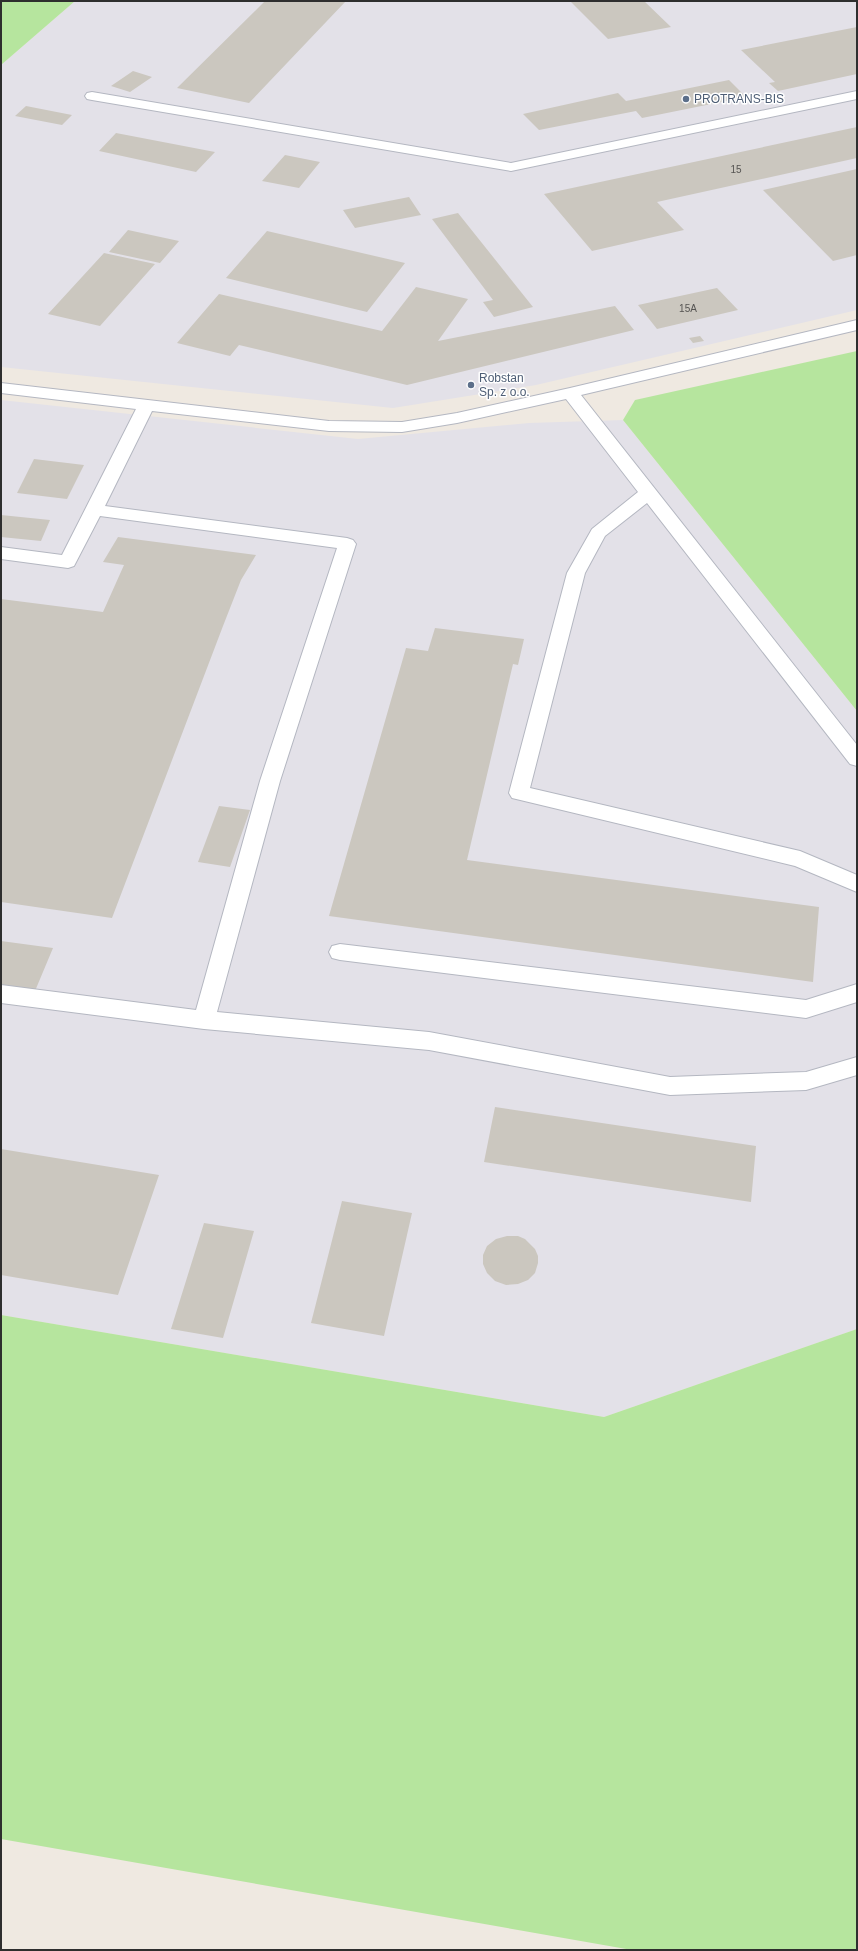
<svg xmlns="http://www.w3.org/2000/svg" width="858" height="1951" font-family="Arial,sans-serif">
  <rect width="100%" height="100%" fill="#efe9e1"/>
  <path fill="#e3e1e8" d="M75,1H857V310L536,385L393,408L1,367V65Z
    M1,400L358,439L529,423L623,420L857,711V1329L604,1417L1,1315Z"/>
  <path fill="#b6e59e" d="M1,1H75L1,65Z
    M857,351V711L623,420L635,400Z
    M1,1315L604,1417L857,1329V1950H632L1,1839Z"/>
  <path fill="#cbc7bf" d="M265,1H346L249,103L177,88Z
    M570,1H644L671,27L608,39Z
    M857,27V74L778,91L769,83L775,82L741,50Z
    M133,71L152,77L130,92L111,86Z
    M729,80L746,97L642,118L636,111L539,130L523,114L618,93L626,101Z
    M26,106L72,115L62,125L15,116Z
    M857,127V158L657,202L684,230L592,251L544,194Z
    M116,133L215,152L196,172L99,151Z
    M285,155L320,162L299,188L262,181Z
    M857,169V255L833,261L763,190Z
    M409,197L421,215L355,228L343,210Z
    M458,213L533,307L494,317L483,302L493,300L432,219Z
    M128,230L179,241L160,263L109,252Z
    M267,231L405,263L367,312L226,278Z
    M104,253L155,264L100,326L48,314Z
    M416,287L468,299L438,341L615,306L634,330L407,385L239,345L230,356L177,343L219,294L382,331Z
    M717,288L738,310L657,329L638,305Z
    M700,336L704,341L693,343L689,338Z
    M34,459L84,465L67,499L17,493Z
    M1,515L50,520L41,541L1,537Z
    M118,537L256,555L241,580L223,626L112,918L1,902V599L103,612L124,565L103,562Z
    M435,628L524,639L518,665L513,664L467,860L819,907L813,982L329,916L406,648L428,651Z
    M219,806L250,810L230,867L198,862Z
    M1,941L53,948L35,991L1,986Z
    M495,1107L756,1146L751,1202L484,1162Z
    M1,1149L159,1175L118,1295L1,1275Z
    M342,1201L412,1213L384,1336L311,1323Z
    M204,1223L254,1231L223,1338L171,1329Z
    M507,1236H518L525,1239L535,1249L538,1256V1263L535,1273L528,1280L518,1284L506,1285L495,1281L487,1273L483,1264V1255L487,1246L496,1239Z"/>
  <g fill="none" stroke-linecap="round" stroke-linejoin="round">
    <defs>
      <path id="lane" d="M857,91V99L511,171L92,100L87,99L85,96L87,93L92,92L511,163Z
        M857,320V330L581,395L857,745V766L850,764L647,503L605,536L585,573L530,788L800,851L857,875V892L795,866L512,798L509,793L567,573L592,529L638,492L566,399L457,423L402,432L329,431L152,411L105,506L347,538L353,540L356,544L280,781L217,1012L429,1032L670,1077L806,1072L857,1057V1075L806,1090L670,1095L429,1050L204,1029L1,1003V985L196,1010L260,781L337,548L100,516L74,566L68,568L1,559V547L62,555L136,409L1,393V383L329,421L402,422L457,413L570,388Z
        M340,944L806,1000L857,984V1002L806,1018L340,960L332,958L329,952L332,946Z"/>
    </defs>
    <use href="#lane" stroke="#b4b7c1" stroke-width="2"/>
    <use href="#lane" fill="#fff" fill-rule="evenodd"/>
  </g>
  <g fill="#5c6f8a" stroke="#fff" stroke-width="1.5">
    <circle cx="686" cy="99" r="4"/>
    <circle cx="471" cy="385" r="4"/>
  </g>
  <g text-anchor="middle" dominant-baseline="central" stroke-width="3" stroke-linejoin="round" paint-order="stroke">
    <g font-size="10" fill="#555452">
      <text x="736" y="169">15</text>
      <text x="688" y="308">15A</text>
    </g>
    <g font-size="12" fill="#4e5e75" stroke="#fff" text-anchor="start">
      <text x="694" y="99">PROTRANS-BIS</text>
      <text x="479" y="378">Robstan<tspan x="479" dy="14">Sp. z o.o.</tspan></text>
    </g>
  </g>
  <rect width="858" height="1951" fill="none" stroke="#2e2e2e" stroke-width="4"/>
</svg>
